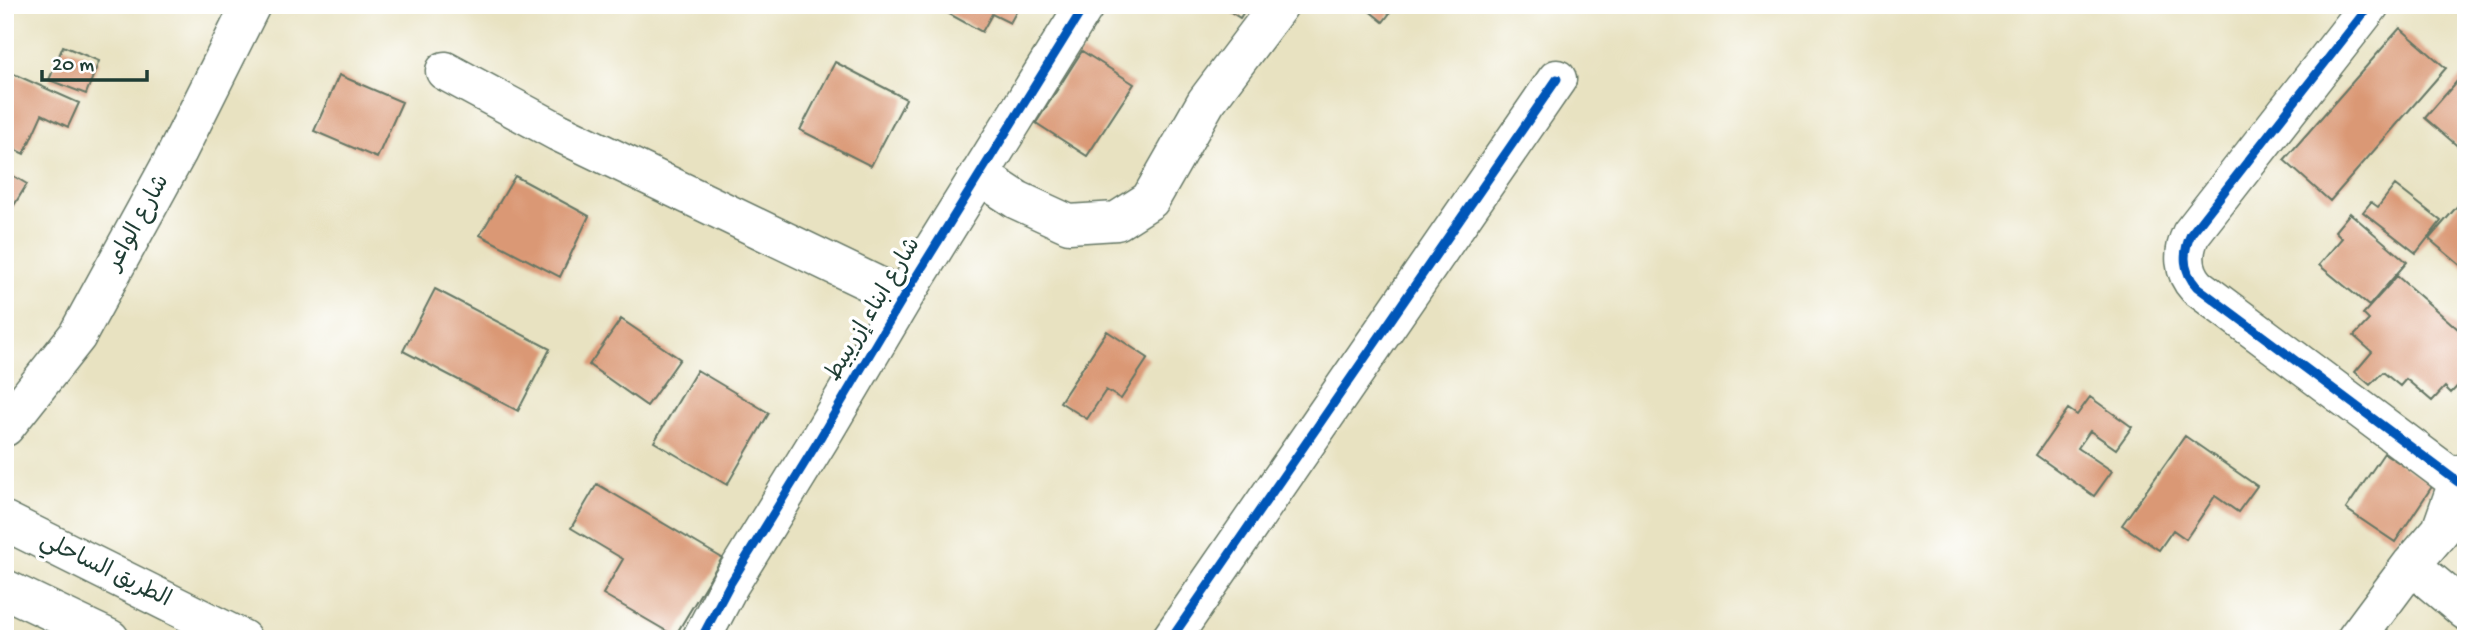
<svg xmlns="http://www.w3.org/2000/svg" width="2471" height="644" font-family="'Gochi Hand','Playpen Sans Arabic',sans-serif">
  <rect width="100%" height="100%" fill="#fff"/>
  <filter id="ink" filterUnits="userSpaceOnUse"><feTurbulence type="fractalNoise" baseFrequency=".0143" numOctaves="2"/><feDisplacementMap in="SourceGraphic" scale="14" xChannelSelector="R" yChannelSelector="G"/><feConvolveMatrix kernelMatrix="1 2 1 2 8 2 1 2 1" color-interpolation-filters="sRGB"/></filter>
  <filter id="wash" filterUnits="userSpaceOnUse"><feTurbulence type="fractalNoise" baseFrequency=".00686" numOctaves="4" result="noise"/><feDisplacementMap in="SourceGraphic" scale="28" xChannelSelector="R" yChannelSelector="G"/><feGaussianBlur stdDeviation="1.57" result="paint"/><feColorMatrix in="noise" values="0 0 0 0 0 0 0 0 0 0 0 0 0 0 0 0 0 1.4 0 .05"/><feComposite in="paint" operator="in"/></filter>
  <g filter="url(#wash)">
    <rect width="100%" height="100%" fill="#e8e2c1"/>
    <g id="blocks">
      <path fill="#da9874" d="M933,5H1020L1010,23L992,14L982,32Z
        M1220,5H1248L1240,18Z
        M1362,5H1396L1383,22Z
        M2400,28L2446,68L2330,201L2284,160Z
        M63,46L99,61L86,94L49,80Z
        M1082,51L1134,84L1087,156L1036,123Z
        M835,62L906,99L871,166L800,130Z
        M7,71L79,103L68,127L42,114L24,154L5,145V75Z
        M2466,71V146L2462,150L2425,118Z
        M339,75L402,102L377,158L314,131Z
        M5,171L27,184L5,220Z
        M515,176L589,216L560,277L480,235Z
        M2395,185L2441,221L2416,253L2363,212L2371,202L2378,207Z
        M2466,196V270L2429,239Z
        M2350,213L2407,262L2369,306L2319,265L2342,238L2335,231Z
        M2397,276L2466,336V377L2451,393L2445,387L2432,401L2406,379L2400,386L2383,372L2370,385L2355,372L2372,352L2354,336L2369,320L2363,314Z
        M435,289L550,349L518,411L403,351Z
        M621,319L680,359L647,406L589,365Z
        M1107,331L1148,358L1121,399L1106,390L1087,419L1060,402Z
        M697,370L769,413L727,485L654,442Z
        M2090,397L2132,427L2116,449L2090,431L2078,448L2112,471L2094,496L2036,455L2068,409L2077,415Z
        M2185,436L2257,486L2238,512L2215,496L2186,539L2173,530L2159,550L2122,525Z
        M2384,453L2433,485L2395,542L2346,509Z
        M597,484L722,558L675,636L603,594L623,559L571,528Z"/>
    </g>
  </g>
  <g filter="url(#ink)">
    <use href="#blocks" fill-opacity="0" stroke="#657765" stroke-width="2"/>
    <g fill="none" stroke-linecap="round" stroke-linejoin="round">
      <defs>
        <path id="minor" d="M2370,5L2191,234C2182,253 2183,272 2197,287L2458,482
          M445,71L558,132L903,298
          M979,175L1017,200L1069,224L1117,221L1150,200L1206,102L1279,5
          M5,427L77,336L177,153L251,5
          M2411,565L2466,611
          M701,639L730,584L820,438L903,298L1085,5
          M1171,639L1557,79
          M2356,639L2411,565L2441,530L2458,482L2466,472"/>
        <path id="highway" d="M5,521L242,639
          M5,589L110,639"/>
      </defs>
      <use href="#minor" stroke="#657765" stroke-width="41"/>
      <use href="#highway" stroke="#657765" stroke-width="41"/>
      <use href="#minor" stroke="#fff" stroke-width="38"/>
      <use href="#highway" stroke="#fff" stroke-width="38"/>
      <defs>
        <path id="cycleway" d="M2370,5L2191,234C2182,253 2183,272 2197,287L2458,482
          M701,639L730,584L820,438L903,298L1085,5
          M1171,639L1557,79"/>
      </defs>
      <use href="#cycleway" stroke="#fff" stroke-width="13"/>
      <use href="#cycleway" stroke="#0057b8" stroke-width="9"/>
    </g>
  </g>
  <g text-anchor="middle" dominant-baseline="central" stroke-width="7" stroke-linejoin="round" paint-order="stroke">
    <g font-size="23" fill="#1f3d34" stroke="#fff">
      <text transform="translate(139 223) rotate(-61)">شارع الواعر</text>
      <text transform="translate(874 310) rotate(-59)">شارع ابناء إزريبيط</text>
      <text transform="translate(105 571) rotate(26)">الطريق الساحلي</text>
    </g>
  </g>
  <rect width="2471" height="644" fill="none" stroke="#fff" stroke-width="28"/>
  <path d="M42 70v10h105v-10" fill="none" stroke="#1f3d34" stroke-width="3.5"/>
  <text x="52" y="70" font-size="21" fill="#1f3d34" stroke="#ffffff" stroke-width="5" paint-order="stroke">20 m</text>
</svg>
